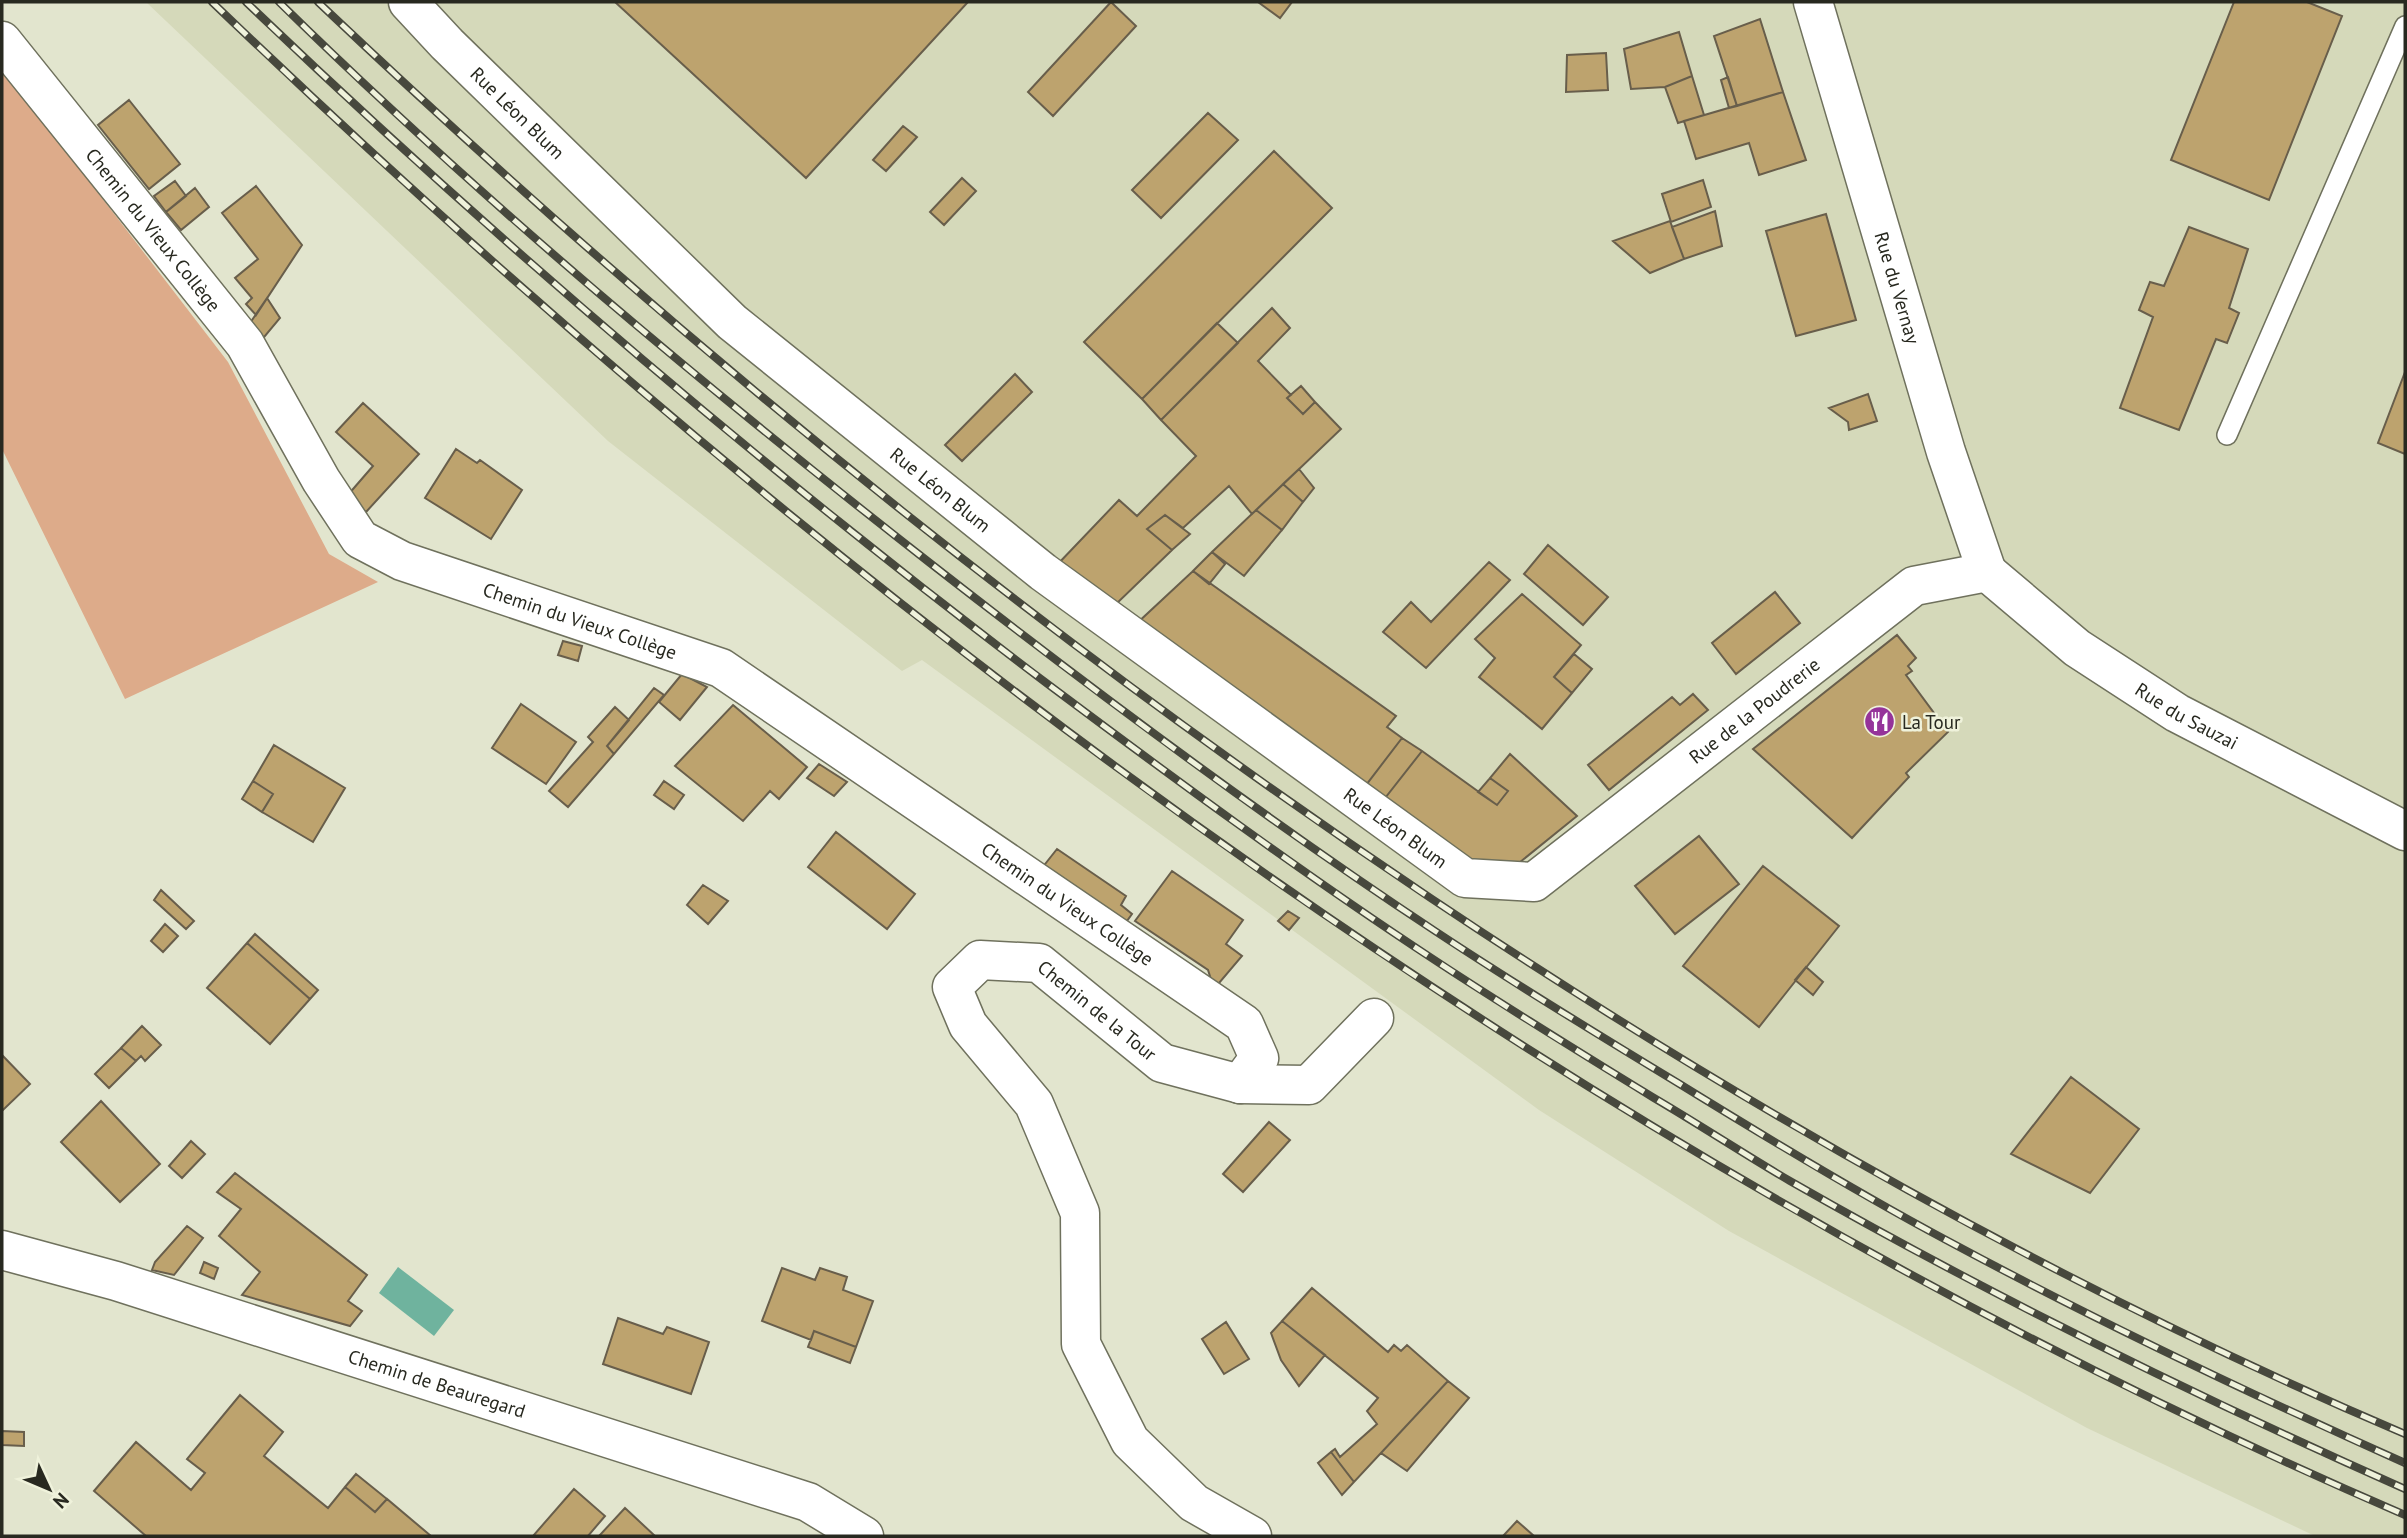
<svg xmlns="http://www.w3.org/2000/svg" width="2407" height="1538" font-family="'PT Sans',sans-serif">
  <rect width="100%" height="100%" fill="#e2e5ce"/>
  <path fill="#d5d9ba" d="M146,2H2405V1536H2315L2087,1428L1729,1231L1539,1110L922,660L902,671L608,441Z"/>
  <path fill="#ddab8a" d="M2,68L228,362L329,554L378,582L125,699L2,449Z"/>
  <path fill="#6fb39e" d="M398,1267L454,1310L434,1336L379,1293Z"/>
  <path fill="#bda36e" stroke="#685e4b" stroke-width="2" d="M615,2H968L806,178Z
    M1111,2L1136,26L1053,116L1028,92Z
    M1258,2H1292L1280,18Z
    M2234,2H2307L2342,16L2269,200L2171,160Z
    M1760,19L1783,92L1737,106L1714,36Z
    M1679,32L1692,76L1665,87L1631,89L1624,49Z
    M1606,53L1608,90L1566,92L1567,55Z
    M1692,76L1704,115L1678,123L1665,87Z
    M1728,77L1737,106L1729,108L1721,80Z
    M1783,92L1806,160L1759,175L1749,143L1696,159L1684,121Z
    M129,100L180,164L149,189L98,125Z
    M1208,113L1238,140L1161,218L1132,190Z
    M903,126L917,137L886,171L873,160Z
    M1274,151L1332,208L1142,399L1084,342Z
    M962,178L976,191L944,225L930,212Z
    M1703,180L1711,207L1671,222L1662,194Z
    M175,181L186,196L166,212L154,196Z
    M256,186L302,245L256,315L246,304L252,298L235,278L258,259L222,213Z
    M195,188L209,207L181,230L166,212Z
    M1715,211L1722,246L1684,259L1672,227Z
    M1826,214L1856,320L1796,336L1766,231Z
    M1670,221L1684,259L1650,273L1613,241Z
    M2189,227L2248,249L2229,308L2239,313L2227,343L2216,339L2179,430L2120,408L2153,317L2139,310L2150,282L2164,286Z
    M267,298L280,318L260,342L250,323Z
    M1272,308L1290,328L1258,361L1291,395L1287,398L1303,414L1315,402L1341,429L1252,514L1229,486L1183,528L1165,515L1147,529L1172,550L1111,609L1056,566L1119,500L1137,516L1196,456L1161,420Z
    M1217,323L1238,343L1161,420L1142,399Z
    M2405,372V454L2378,443Z
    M1015,374L1032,392L962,461L945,445Z
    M1301,386L1315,402L1303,414L1287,398Z
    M1868,394L1877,421L1849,430L1848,422L1829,408Z
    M363,403L419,454L366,512L347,496L373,466L336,432Z
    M456,449L477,463L480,460L522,490L491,539L425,498Z
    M1299,469L1314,488L1303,502L1283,484Z
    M1283,484L1303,502L1282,530L1256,510Z
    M1256,510L1282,530L1244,576L1212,552Z
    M1165,515L1190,534L1172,550L1147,529Z
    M1548,545L1608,597L1583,625L1524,574Z
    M1212,552L1225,564L1209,584L1193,571Z
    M1489,562L1510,580L1426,668L1383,632L1411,602L1431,622Z
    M1193,571L1396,716L1387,727L1402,738L1363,789L1134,626Z
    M1775,592L1800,623L1736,674L1712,643Z
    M1522,594L1581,645L1554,677L1572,693L1542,729L1479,677L1495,658L1475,639Z
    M1897,635L1916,658L1908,666L1912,671L1906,675L1948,732L1906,773L1909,777L1852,838L1753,749Z
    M563,641L582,646L578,661L558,655Z
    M1574,654L1592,669L1572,693L1554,677Z
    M682,674L707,687L680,720L659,702Z
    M654,688L664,695L614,754L607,746Z
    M1693,694L1708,710L1609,790L1588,765L1672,697L1680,705Z
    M521,704L576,742L546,784L492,748Z
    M733,705L807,767L779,799L770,791L743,821L675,766Z
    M615,707L629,720L607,746L614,754L568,807L549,791L593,742L588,737Z
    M1402,738L1422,751L1382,802L1363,789Z
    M274,745L345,788L313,842L262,812L273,794L253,781Z
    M1422,751L1497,805L1508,791L1490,778L1510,754L1577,816L1509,871L1466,862L1382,802Z
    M819,764L847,782L834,796L807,778Z
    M1490,778L1508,791L1497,805L1478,792Z
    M253,781L273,794L262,812L242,799Z
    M664,781L684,795L674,809L654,795Z
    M836,832L915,894L887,929L808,867Z
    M1699,836L1739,884L1675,934L1635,886Z
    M1057,849L1126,896L1121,905L1132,914L1124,925L1042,868Z
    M1763,866L1839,926L1759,1027L1683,966Z
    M1172,871L1243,920L1226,944L1242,956L1214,989L1208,970L1135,921Z
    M703,885L728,901L708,924L687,905Z
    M161,890L194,921L186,929L154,900Z
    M1288,911L1299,918L1289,930L1278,921Z
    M165,924L178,936L163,952L151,941Z
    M255,934L318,990L310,999L247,943Z
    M247,943L310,999L270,1044L207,988Z
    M1806,967L1823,982L1813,995L1795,980Z
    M142,1026L161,1045L145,1061L141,1056L136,1061L121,1048Z
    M121,1048L136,1061L109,1088L95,1074Z
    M2,1055L30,1084L2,1111Z
    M2071,1077L2139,1129L2090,1193L2011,1154Z
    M101,1101L160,1164L120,1202L61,1142Z
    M1269,1122L1290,1140L1243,1192L1223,1174Z
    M191,1141L205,1154L182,1178L169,1166Z
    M235,1173L367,1275L348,1301L362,1311L350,1326L242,1295L260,1272L219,1236L241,1209L217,1192Z
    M187,1226L203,1238L174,1275L152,1270L155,1262Z
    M204,1262L218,1268L214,1279L200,1273Z
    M782,1268L815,1280L820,1268L847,1277L843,1290L873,1301L856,1347L814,1331L811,1340L762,1321Z
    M1312,1288L1388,1352L1394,1345L1401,1351L1407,1345L1448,1381L1354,1482L1331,1452L1335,1449L1340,1457L1377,1424L1367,1411L1378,1398L1282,1321Z
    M618,1318L663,1334L667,1327L709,1342L691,1394L603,1364Z
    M1282,1321L1325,1355L1299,1386L1281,1360L1271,1333Z
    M1226,1322L1249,1359L1224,1374L1202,1339Z
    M814,1331L856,1347L850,1363L808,1347Z
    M1448,1381L1469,1398L1407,1471L1381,1453Z
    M240,1395L283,1432L264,1456L328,1508L345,1487L375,1512L387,1499L431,1536H146L94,1491L136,1442L191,1490L205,1473L187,1459Z
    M2,1431L24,1432V1446L2,1445Z
    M1331,1452L1354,1482L1342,1495L1318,1463Z
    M356,1474L387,1499L375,1512L345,1487Z
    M574,1489L605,1516L588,1536H533Z
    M625,1508L655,1536H599Z
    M1517,1521L1534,1536H1503Z"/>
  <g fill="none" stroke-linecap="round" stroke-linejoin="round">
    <defs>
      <path id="service" d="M2227,435L2405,26"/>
      <g id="minor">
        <path id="s1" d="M408,2L447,44L732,322L1043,572L1465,878L1534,882L1914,586L1987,572"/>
        <path id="s2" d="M1813,2L1946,452L1987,572"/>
        <path id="s3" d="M2,41L245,344L321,480L360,539L402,561L721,668L1244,1024L1259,1058L1240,1084"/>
        <path id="s4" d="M1987,572L2077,648L2177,713L2405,831"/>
        <path id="s5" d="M2,1250L116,1281L808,1502L864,1536"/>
        <path id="s6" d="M1252,1536L1194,1503L1130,1441L1081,1344L1080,1213L1034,1104L968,1025L952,987L980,960L1039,963L1162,1063L1240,1084L1309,1085L1374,1018"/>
      </g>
    </defs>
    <use href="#service" stroke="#6f715d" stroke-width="22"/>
    <use href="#minor" stroke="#6f715d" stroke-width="41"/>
    <use href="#service" stroke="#fff" stroke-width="19"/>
    <use href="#minor" stroke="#fff" stroke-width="38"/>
    <defs>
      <path id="rail" d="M212,2C854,618 1584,1162 2405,1515
        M246,2C501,246 771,475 1053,688C1176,780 1301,872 1430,957C1504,1006 1579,1052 1654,1098C1700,1125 1744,1154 1790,1181C1989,1295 2196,1396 2405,1489
        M279,2C483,202 705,387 930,563C1094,691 1261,816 1435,931C1515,984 1597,1034 1678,1083C1767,1138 1856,1192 1948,1241C2097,1321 2250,1394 2405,1463
        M318,2C664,330 1035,633 1432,899C1740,1105 2064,1289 2405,1434"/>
    </defs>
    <use href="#rail" stroke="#47483d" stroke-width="8"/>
    <use href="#rail" stroke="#eff2db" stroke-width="5" stroke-dasharray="16" stroke-linecap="butt"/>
  </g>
  <defs>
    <symbol id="restaurant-disc" viewBox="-11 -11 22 22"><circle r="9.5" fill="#95339a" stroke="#eff2db"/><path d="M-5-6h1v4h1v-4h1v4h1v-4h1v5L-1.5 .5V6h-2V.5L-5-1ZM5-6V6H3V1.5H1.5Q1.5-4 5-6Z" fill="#fff"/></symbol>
  </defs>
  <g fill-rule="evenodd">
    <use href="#restaurant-disc" x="1862" y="704" width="35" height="35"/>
  </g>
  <g text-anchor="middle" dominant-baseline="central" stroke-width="5" stroke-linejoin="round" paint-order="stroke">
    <g font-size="19" fill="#282920" stroke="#eff2db">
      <text stroke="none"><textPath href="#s1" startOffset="156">Rue Léon Blum</textPath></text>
      <text stroke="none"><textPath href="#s3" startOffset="242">Chemin du Vieux Collège</textPath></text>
      <text stroke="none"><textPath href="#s2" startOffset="298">Rue du Vernay</textPath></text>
      <text stroke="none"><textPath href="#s1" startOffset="723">Rue Léon Blum</textPath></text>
      <text stroke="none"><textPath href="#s3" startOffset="850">Chemin du Vieux Collège</textPath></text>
      <text stroke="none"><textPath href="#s1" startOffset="1724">Rue de la Poudrerie</textPath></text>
      <text stroke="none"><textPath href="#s4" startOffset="247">Rue du Sauzai</textPath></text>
      <text stroke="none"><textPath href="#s1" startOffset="1290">Rue Léon Blum</textPath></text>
      <text stroke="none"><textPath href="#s3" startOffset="1418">Chemin du Vieux Collège</textPath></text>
      <text stroke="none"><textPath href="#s6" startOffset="831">Chemin de la Tour</textPath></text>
      <text stroke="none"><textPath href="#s5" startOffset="455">Chemin de Beauregard</textPath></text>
    </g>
    <g font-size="19" fill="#282920" stroke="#eff2db" text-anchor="start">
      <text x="1902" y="722">La Tour</text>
    </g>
  </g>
  <rect width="2407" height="1538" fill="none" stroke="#282920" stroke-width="7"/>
  <g transform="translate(49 1489) rotate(134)" stroke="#eff2db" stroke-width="5" paint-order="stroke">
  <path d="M0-5L12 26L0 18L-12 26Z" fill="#282920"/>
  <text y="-10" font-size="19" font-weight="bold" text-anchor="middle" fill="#282920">N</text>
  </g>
</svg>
